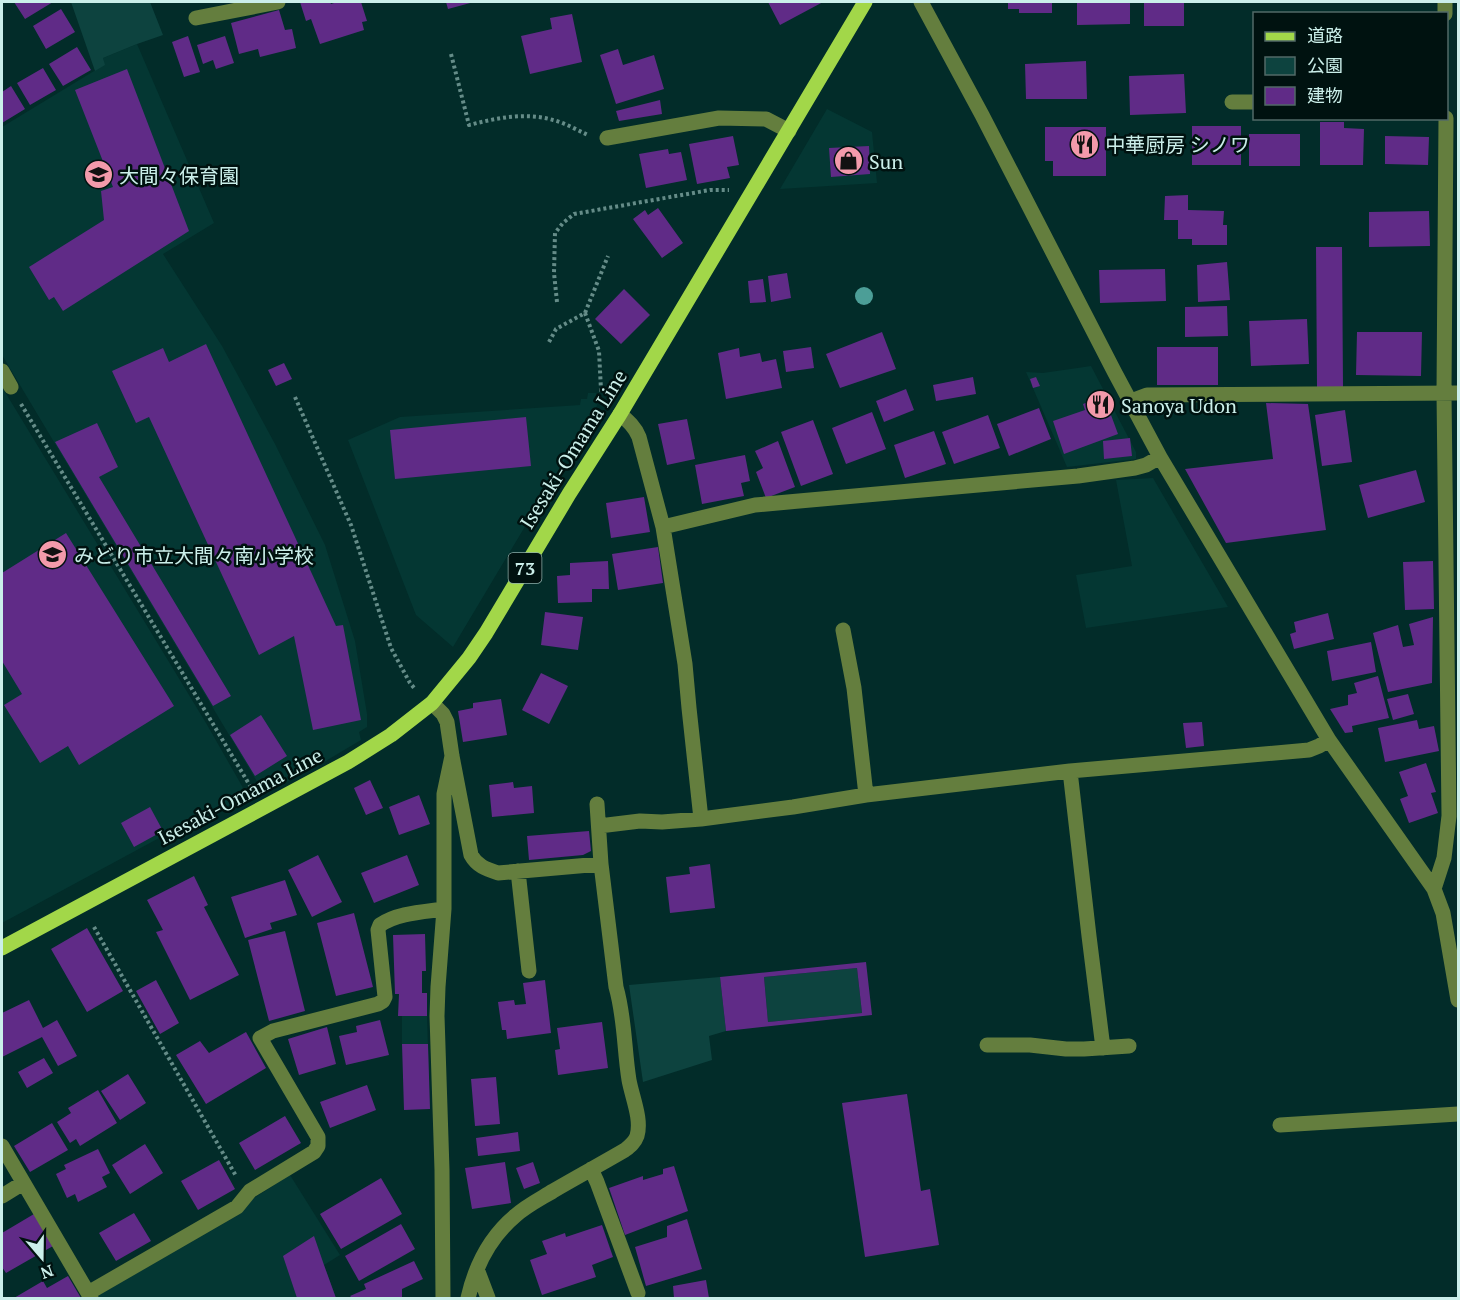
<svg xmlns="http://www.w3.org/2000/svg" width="1460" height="1300" font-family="'PT Serif','Noto Sans JP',serif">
  <rect width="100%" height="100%" fill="#022c29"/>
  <path fill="#043733" d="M137,44L214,223L163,254L222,346L275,444L325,545L355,641L367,714V727L359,732L361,740L319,765L267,792L262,790L2,355V127L104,65L103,58Z
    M827,109L872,132L877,183L780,189Z
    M1091,366L1136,452V459L1067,467L1026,372L1043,373Z
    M2,387L206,723L242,786L246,796L168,838L161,837L2,923Z
    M588,393H596L597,406L453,647L416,615L348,440L400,417L580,405L581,399H587Z
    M1153,478L1228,607L1086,628L1076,575L1132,566L1116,480Z
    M402,1016H427L430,1109L402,1044Z
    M290,1175L340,1255L324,1265L336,1298H98L97,1296L240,1214L251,1200Z"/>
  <path fill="#0d433f" d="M71,2H150L163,35L137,44L103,58L105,65L95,71Z
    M857,968L862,1013L768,1022L764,977Z
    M720,977L726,1031L709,1036L712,1060L643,1082L629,985Z"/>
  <path fill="#602b87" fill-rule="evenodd" d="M14,2H53L25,19Z
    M300,2H330L331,4L337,2H361L367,21L362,22L364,30L320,44L311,19L306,21Z
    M446,2H474L448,9Z
    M768,2H823L780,25Z
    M1008,2H1052V13H1019V9H1008Z
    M1077,2H1130V24L1077,25Z
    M1144,2H1184V26H1144Z
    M61,9L75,32L46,49L33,26Z
    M279,10L285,30L292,29L296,48L260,57L258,49L239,54L231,23Z
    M572,14L582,62L530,74L521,36L552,29L550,18Z
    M188,36L200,72L184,77L172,42Z
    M225,36L234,63L216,69L213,60L203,64L197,45Z
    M77,47L91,70L63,86L49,64Z
    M618,49L623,65L654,55L664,89L616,104L600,55Z
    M1086,61L1087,99H1026L1025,64Z
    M43,68L56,90L30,105L17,83Z
    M127,69L189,231L63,311L54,297L49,300L29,267L104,220L101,191L113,187L75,90Z
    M1184,74L1186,113L1130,115L1129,76Z
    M11,86L25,109L2,123V92Z
    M660,100L662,114L619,121L616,111Z
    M1320,122H1344V128L1364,129L1363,165H1320Z
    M1192,126H1241V165H1192Z
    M1045,127H1106V176H1053V161H1045Z
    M1249,134H1300V166H1249Z
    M733,136L739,165L727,167L730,178L697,184L689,144Z
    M1385,136L1429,137L1428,165L1385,164Z
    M869,146L870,174L831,177L829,148Z
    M668,149L669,154L681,152L687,180L646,188L639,154Z
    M1188,195V210L1224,211L1223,225H1227V245H1192V239H1178V220H1164L1165,196Z
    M658,208L683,243L662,258L633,219L645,210L648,215Z
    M1429,211L1430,246L1369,247V212Z
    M1316,247H1342L1343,387H1317Z
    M1227,262L1230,300L1198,302L1197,265Z
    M1165,269L1166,301L1100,303L1099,270Z
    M787,273L791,298L771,302L768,276Z
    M763,279L766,302L750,303L748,281Z
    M624,289L650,315L621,344L595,319Z
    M1227,306L1228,336L1185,337V307Z
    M1307,319L1309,364L1251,366L1249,321Z
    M882,332L896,369L840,388L826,354Z
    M1357,332H1422L1421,376L1356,375Z
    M206,344L336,626L343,625L361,720L313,730L294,636L259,655L149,417L136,423L112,371L163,348L169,362Z
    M811,347L814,368L786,372L783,351Z
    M1157,347H1218V385H1157Z
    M739,348L740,357L760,353L762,362L776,359L782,388L726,399L718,353Z
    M284,363L292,379L276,386L268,370Z
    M973,377L976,394L936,401L933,385Z
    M1036,377L1040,386L1033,388L1030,379Z
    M906,389L914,410L884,422L876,401Z
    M1104,396L1118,434L1064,454L1053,421L1085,410L1083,404Z
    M1266,403L1308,404L1326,530L1226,543L1185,469L1273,459Z
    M1039,408L1051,439L1009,456L997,424Z
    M1345,410L1352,462L1322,466L1315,415Z
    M872,412L886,449L846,464L832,428Z
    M988,415L1000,448L954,464L942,432Z
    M526,417L531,466L395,479L390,430Z
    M687,419L695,459L667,465L658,424Z
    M813,420L833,474L801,486L781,432Z
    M97,423L118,467L99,477L231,696L213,706L55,442Z
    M934,431L946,464L905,478L894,445Z
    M1130,438L1132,456L1104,459L1103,441Z
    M778,441L795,487L766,498L756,472L763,468L755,451Z
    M745,455L750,481L741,483L744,496L702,504L695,465Z
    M1416,470L1425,502L1368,518L1359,485Z
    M644,497L650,532L611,538L606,503Z
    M66,533L174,706L79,765L68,746L40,763L4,705L22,694L2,661V573Z
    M658,547L663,583L618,590L612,554Z
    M608,561L609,589H592V602L558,603L557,576L570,575V563Z
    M1433,561L1434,609L1405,610L1403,562Z
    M545,612L583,617L578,650L541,645Z
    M1328,613L1334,639L1294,649L1290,634L1296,632L1294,622Z
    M1433,617L1432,683L1388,692L1373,633L1398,625L1403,647L1414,645L1409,624Z
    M1371,642L1376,672L1332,681L1327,651Z
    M541,673L568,686L549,724L522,710Z
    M1378,676L1389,718L1352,726L1353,732L1345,733L1330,709L1348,705V695L1357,693L1354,683Z
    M1408,694L1414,714L1393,720L1387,699Z
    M501,699L507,735L463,742L458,711L473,708V703Z
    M261,715L287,756L255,776L230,735Z
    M1417,720L1419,729L1434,726L1439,751L1385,762L1378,728Z
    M1202,722L1204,746L1186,748L1183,723Z
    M1426,763L1436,792L1431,793L1438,813L1409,823L1400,799L1408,796L1399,772Z
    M370,780L383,808L366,815L354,788Z
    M513,782L514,788L532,786L534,813L492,817L489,785Z
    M419,795L430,824L399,835L389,807Z
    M150,807L163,831L134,847L121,823Z
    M589,831L591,851L583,855L529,860L527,836Z
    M318,855L342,902L312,917L288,870Z
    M407,855L419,885L374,903L361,873Z
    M710,864L715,908L670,913L666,877L690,874L689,867Z
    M194,876L208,905L204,907L239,975L190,1000L156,932L163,930L147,900Z
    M285,880L297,915L270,923L272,929L245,938L231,897Z
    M354,913L373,987L336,996L317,923Z
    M87,928L123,991L87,1012L51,949Z
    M285,931L305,1011L269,1021L248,940Z
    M425,934L426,971H422V993H427V1016H398L399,994H395L393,935Z
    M866,962L872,1015L726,1031L720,977ZM857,968L862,1013L768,1022L764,977Z
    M156,980L179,1023L160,1034L136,991Z
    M545,980L551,1033L507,1039L506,1030H502L498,1002L514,1000L515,1005L526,1004L523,983Z
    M29,1000L43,1028L57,1020L77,1056L58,1066L42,1037L2,1057V1013Z
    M380,1020L389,1055L346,1065L339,1036L357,1032L356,1026Z
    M602,1022L608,1068L558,1075L555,1050L560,1049L557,1028Z
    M327,1027L336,1064L299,1075L288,1039Z
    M246,1032L266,1068L206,1104L176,1055L200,1041L209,1053Z
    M402,1044H428L430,1109L404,1110Z
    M44,1058L53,1073L27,1088L18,1072Z
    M128,1074L146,1103L120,1120L101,1091Z
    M496,1077L500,1124L475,1126L471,1079Z
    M367,1085L376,1110L330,1128L320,1102Z
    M98,1090L117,1123L80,1146L76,1139L70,1143L57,1122L71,1113L68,1108Z
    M907,1094L921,1191L930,1189L939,1245L865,1257L842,1103Z
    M285,1116L301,1143L255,1170L239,1143Z
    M52,1123L68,1150L30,1172L14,1146Z
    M518,1132L520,1151L478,1156L476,1138Z
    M145,1144L163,1173L130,1194L112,1165Z
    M98,1149L110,1173L102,1177L107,1187L78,1202L75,1194L67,1198L56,1174L66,1169L64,1165Z
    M219,1160L235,1189L198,1210L181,1181Z
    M505,1162L511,1203L472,1209L465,1168Z
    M533,1162L540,1183L524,1189L516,1168Z
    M674,1166L688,1211L625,1235L609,1188L643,1176V1180L663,1174V1169Z
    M381,1178L402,1214L341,1249L320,1214Z
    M134,1213L151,1241L116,1261L99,1233Z
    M34,1214L53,1246L6,1273L2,1267V1233Z
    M687,1219L702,1269L646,1286L635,1247L667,1237V1226Z
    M401,1224L415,1249L359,1281L345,1256Z
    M602,1225L613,1257L592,1265L596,1277L542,1295L530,1260L547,1254L542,1241L565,1233L566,1237Z
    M314,1236L324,1265L336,1298H297L283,1256Z
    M414,1261L423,1279L402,1289V1298H352L350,1296L366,1289L364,1284Z
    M68,1276L81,1298H14L43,1281L47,1288Z
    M706,1280L709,1298H674L673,1286Z"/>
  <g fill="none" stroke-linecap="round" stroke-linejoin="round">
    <path stroke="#658c88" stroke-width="4" stroke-dasharray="3 3" stroke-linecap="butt" d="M451,54L469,125C497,118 525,112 553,120C565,123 577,130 588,135
      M557,302L554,273L555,233L563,223L574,214L710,190H729
      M585,313L599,351L601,390L603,394
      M549,342L556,329L585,313L608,256
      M295,397L351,525L391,648L410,683L415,689
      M21,404L252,789
      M94,927L236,1176"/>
    <path stroke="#647e3e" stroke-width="15" d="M921,2L982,115L1115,373L1160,457L1329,740L1434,889L1443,913L1458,1000
      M1445,2V14
      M196,18L278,2
      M1232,102H1254
      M607,138L719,118L766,119L789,131
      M2,371L11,387
      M1131,401L1147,395L1458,393
      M620,414C628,421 635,427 639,437L663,527L685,664L689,708L701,819
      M663,527L755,505L1078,476L1135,468L1146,465L1160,457
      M843,630L854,688L866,795
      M432,703L443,714L447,722L452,756L471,855C477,866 486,869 498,873L601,864
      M1070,771L1089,936L1103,1048
      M599,826L640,821L662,822L701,819L793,807L866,795L1070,771L1309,750L1319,746L1329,740
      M518,871L529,971
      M1434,889L1444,858L1449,816L1444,393L1446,118
      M987,1045H1030L1066,1049H1084L1129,1046
      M1280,1125L1458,1114
      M2,1146L91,1298
      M591,1169L597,1182L638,1293
      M2,1196L23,1183
      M477,1269L488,1298
      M88,1293L237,1207L250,1191L314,1152L318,1146V1137L260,1038L273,1031L378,1004L383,1001L385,997L378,930L380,925C397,913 423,912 444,909
      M443,1298L442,1170L437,1016L438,987L444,909V794L452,756
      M468,1298C475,1267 490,1237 515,1216C526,1206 540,1199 553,1191C577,1177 601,1164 625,1150C630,1146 635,1142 637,1136C642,1119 632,1097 629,1080C624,1049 625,1018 616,987L601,864L597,804"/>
    <path stroke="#a2d749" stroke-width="15" d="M2,948L348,762L391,735L432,703L469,658L486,633L569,494L620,414L865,2"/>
  </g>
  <circle fill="#4c9e97" cx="864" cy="296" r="9"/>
  <defs>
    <symbol id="restaurant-disc" viewBox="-11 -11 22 22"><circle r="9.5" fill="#f39aab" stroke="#001210"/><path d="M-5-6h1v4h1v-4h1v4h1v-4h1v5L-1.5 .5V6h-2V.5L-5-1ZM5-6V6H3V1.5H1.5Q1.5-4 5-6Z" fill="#111"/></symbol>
    <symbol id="shop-disc" viewBox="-11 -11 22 22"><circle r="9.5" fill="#f39aab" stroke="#001210"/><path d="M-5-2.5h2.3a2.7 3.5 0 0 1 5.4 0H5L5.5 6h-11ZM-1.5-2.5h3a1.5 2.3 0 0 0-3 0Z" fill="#111"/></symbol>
    <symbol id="school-disc" viewBox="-11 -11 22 22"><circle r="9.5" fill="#f39aab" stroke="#001210"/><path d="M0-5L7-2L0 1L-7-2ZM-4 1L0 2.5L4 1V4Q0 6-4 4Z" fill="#111"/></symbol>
  </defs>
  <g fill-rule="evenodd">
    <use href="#restaurant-disc" x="1068" y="128" width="33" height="33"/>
    <use href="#shop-disc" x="832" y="144" width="33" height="33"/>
    <use href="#school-disc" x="82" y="158" width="33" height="33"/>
    <use href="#restaurant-disc" x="1084" y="388" width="33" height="33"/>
    <use href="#school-disc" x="36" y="538" width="33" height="33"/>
  </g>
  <g text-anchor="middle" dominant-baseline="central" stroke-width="5" stroke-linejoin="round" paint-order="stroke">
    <rect fill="#001210" stroke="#8eada9" stroke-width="1.5" x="508.5" y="553" width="33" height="30" rx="4.5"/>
    <g font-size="18" font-weight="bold" fill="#cbefea">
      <text x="525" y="568">73</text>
    </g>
    <g font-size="20" fill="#cbefea" stroke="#001210" text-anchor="start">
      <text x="1105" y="144">中華厨房 シノワ</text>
      <text x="869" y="161">Sun</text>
      <text x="119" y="175">大間々保育園</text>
      <text x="1121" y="405">Sanoya Udon</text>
      <text x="74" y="555">みどり市立大間々南小学校</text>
    </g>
    <g font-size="20" fill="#cbefea" stroke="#001210">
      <text transform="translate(573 449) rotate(-58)">Isesaki-Omama Line</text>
      <text transform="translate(240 796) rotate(-28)">Isesaki-Omama Line</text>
    </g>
  </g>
  <rect width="1460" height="1300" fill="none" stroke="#cbefea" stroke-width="6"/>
  <rect x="1253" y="12" width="195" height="108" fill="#001210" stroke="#516a67" stroke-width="1.5"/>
  <rect x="1265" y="32" width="30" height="9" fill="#a2d749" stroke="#516a67" stroke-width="1.5"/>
  <text x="1307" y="42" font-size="18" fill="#cbefea">道路</text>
  <rect x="1265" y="57" width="30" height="18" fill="#0d433f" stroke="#516a67" stroke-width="1.5"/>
  <text x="1307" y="72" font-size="18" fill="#cbefea">公園</text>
  <rect x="1265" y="87" width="30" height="18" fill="#602b87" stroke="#516a67" stroke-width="1.5"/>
  <text x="1307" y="102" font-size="18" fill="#cbefea">建物</text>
  <g transform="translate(42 1258) rotate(160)" stroke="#001210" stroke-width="4.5" paint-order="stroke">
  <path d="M0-4.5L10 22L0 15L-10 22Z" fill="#cbefea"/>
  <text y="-9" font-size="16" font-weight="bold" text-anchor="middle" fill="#cbefea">N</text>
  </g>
</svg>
